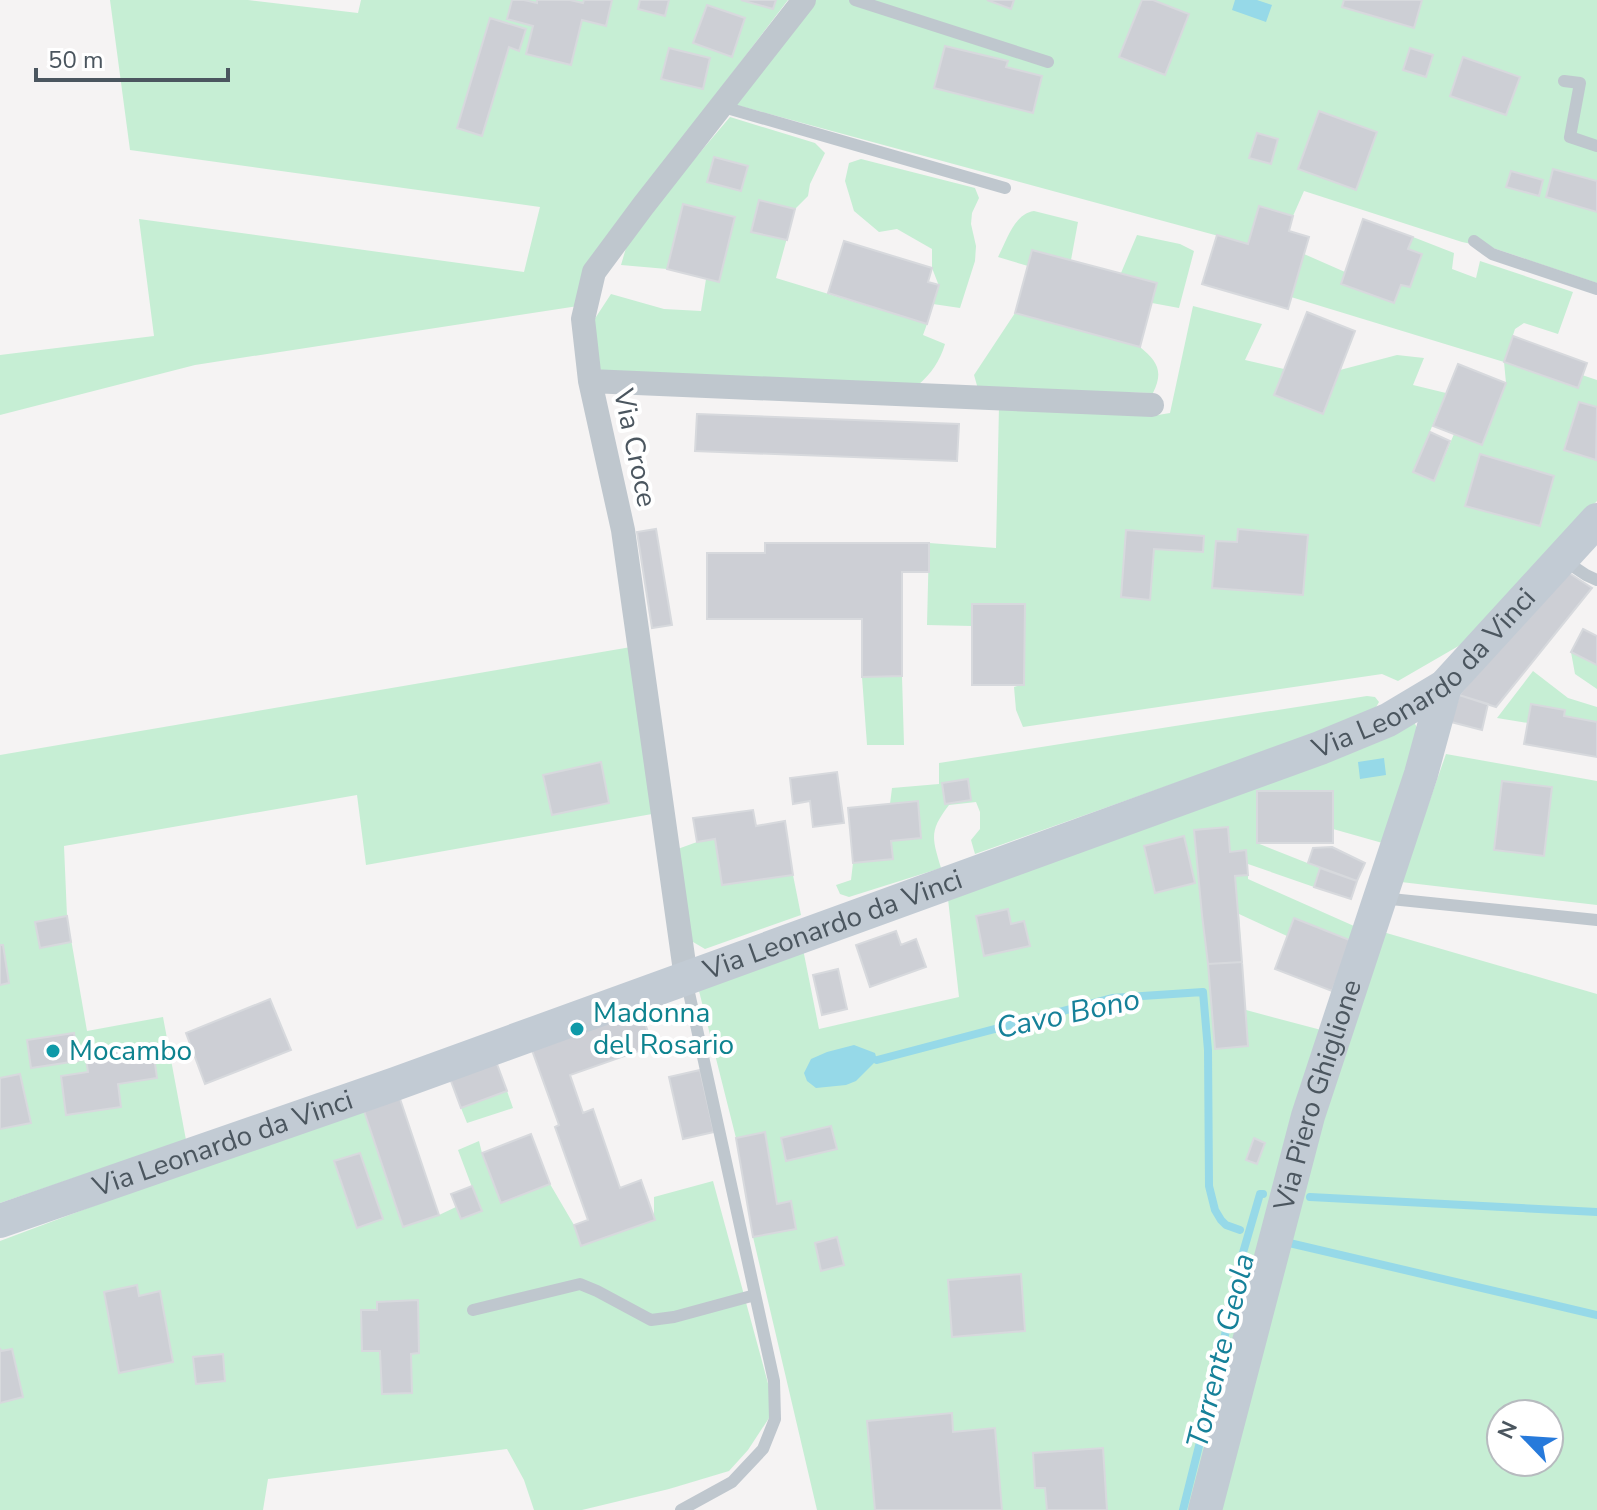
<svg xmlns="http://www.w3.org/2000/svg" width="1597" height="1510" font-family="'Nunito Sans',sans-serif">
  <rect width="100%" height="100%" fill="#f5f3f3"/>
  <path fill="#c6eed4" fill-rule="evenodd" d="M110,0H248L358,13L361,0H788L691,127L578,306L195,365L0,415V355L154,336L139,219L524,272L540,207L130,150Z
    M808,0H1597V283L1496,249L1462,242L1304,191L1293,216L1259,206L1248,244L729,103Z
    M730,117L815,143L825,153L810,184L808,196L795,209L776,278L927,324L923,335L945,344C940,361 931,374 918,385L599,374L594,320L611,294L664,309L701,311L706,279L667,269L621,265L626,248L669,189Z
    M861,159L975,188L979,198L972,213L971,224L976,246L975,261L960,308L933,304L939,286L932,268V249L897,229L879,232L854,211L845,181L849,163Z
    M1034,211L1078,222L1071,260L1033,250L1028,266L998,257C1007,240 1014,214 1034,211Z
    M1137,235L1180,244L1194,251L1179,308L1152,303L1157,283L1121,273Z
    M1413,237L1454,253L1452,269L1476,278L1480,261L1573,292L1558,334L1524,323L1515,329L1504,362L1577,388L1582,375L1597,380V501L1462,644L1398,681L1382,674L1023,727L1016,710L1014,687L1024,684V604L972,605V626L927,625L929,543L996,548L999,406L1158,415L1170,413L1193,306L1262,324L1245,360L1284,369L1275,395L1322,414L1340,370L1397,355L1424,358L1413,385L1446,393L1413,472L1434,481L1454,434L1482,445L1506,383L1504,362L1291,297L1304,254L1345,272L1341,284L1394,302L1401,285L1410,287L1422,254L1408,249Z
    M1015,313L1140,347C1157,361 1164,371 1153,393L978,389L974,375Z
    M631,647L652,814L366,865L357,795L64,846L67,916L87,1031L163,1017L186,1140L0,1203V755Z
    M1571,652L1597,665V689L1575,674Z
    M1533,671L1568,698L1597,707V722L1564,716V710L1532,704L1528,723L1497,718Z
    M902,676L904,745H867L862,677Z
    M1367,696L1375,697L1379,702L1375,709L1359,718L975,854L971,840L980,829V812L976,802L949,805C929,831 932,838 941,868L849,897L840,894L836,885L851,880L853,863L848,808L890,804L892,788L939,784V763Z
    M1414,722L1423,739L1386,844L1333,829V792H1257V843L1320,868L1314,887L1248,864V879L1354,926L1352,941L1294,918L1287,936L1239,914L1242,962L1209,965L1215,1049L1248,1046L1246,1010L1325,1031L1198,1510H817L753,1237L736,1138L697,983L803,949L819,1029L959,997L948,899Z
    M1446,754L1597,781V905L1401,882Z
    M715,839L722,885L793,875L801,915L705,949L688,939L675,850L697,842Z
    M1383,932L1597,994V1510H1219L1319,1124ZM1501,1414H1549V1462H1501Z
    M507,1091L513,1108L467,1123L461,1108Z
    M363,1108L403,1227L439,1215L456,1207L461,1219L481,1211L458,1150L479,1141L482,1153L501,1203L550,1184L574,1225L582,1245L654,1220V1197L713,1181L769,1387V1418L748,1450L729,1471L669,1489L582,1510H534L524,1480L507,1449L268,1479L263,1510H0V1241L176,1175Z"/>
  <path fill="#96d9e8" d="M1235,0H1257L1272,5L1266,22L1232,10Z
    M1384,758L1386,775L1360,779L1358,762Z
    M854,1045L875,1053L877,1060L856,1081L846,1085L816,1088L807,1081L804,1073L811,1059L827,1052Z"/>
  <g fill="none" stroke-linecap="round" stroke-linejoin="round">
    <path stroke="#96d9e8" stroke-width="8" d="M877,1060L1112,998L1203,992L1208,1050L1209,1186L1215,1210L1221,1220L1226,1225L1240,1230
      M1310,1197L1597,1212
      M1285,1242L1597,1315
      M1183,1510L1216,1378L1240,1263L1260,1194H1263"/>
  </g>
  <path fill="#cdcfd5" stroke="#d7d9dd" stroke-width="2" d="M512,0H524L537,3V0H570L583,3L584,0H612L606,26L582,20L571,65L526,54L533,26L507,19Z
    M640,0H669L665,16L638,9Z
    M741,0H776L773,9Z
    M987,0H1014L1011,9Z
    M1142,0H1153L1189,14L1165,75L1119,57Z
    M1344,0H1422L1414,28L1342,7Z
    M707,5L745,18L732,57L693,43Z
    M490,18L526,29L519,51L509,47L482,136L457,128Z
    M945,46L1008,61L1006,67L1042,76L1033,113L934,88Z
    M669,48L710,58L703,89L661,79Z
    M1410,48L1433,55L1426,77L1403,70Z
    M1463,57L1520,77L1506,115L1450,96Z
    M1319,111L1377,132L1356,190L1298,169Z
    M1257,133L1278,139L1271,164L1249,158Z
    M714,157L748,166L741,191L707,182Z
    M1553,169L1597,181V212L1546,197Z
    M1511,171L1543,180L1539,196L1506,187Z
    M759,200L795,209L787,240L751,232Z
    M683,204L735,217L719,282L667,269Z
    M1259,206L1293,216L1289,231L1309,237L1288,309L1202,284L1217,235L1248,244Z
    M1363,219L1413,237L1408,249L1422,254L1410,287L1401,285L1394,303L1341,284Z
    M844,241L932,268L928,282L939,285L927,324L828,293Z
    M1032,250L1157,283L1140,347L1015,313Z
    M1307,312L1355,331L1323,414L1274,395Z
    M1513,336L1587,363L1578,388L1504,362Z
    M1458,364L1506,383L1482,445L1433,426Z
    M1579,402L1597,407L1596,460L1564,450Z
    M697,414L959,424L957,461L695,451Z
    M1430,432L1450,441L1434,481L1413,472Z
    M1480,454L1554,476L1540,526L1465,506Z
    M656,529L672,625L652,628L637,532Z
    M1238,529L1308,535L1303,595L1212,588L1216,541L1237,542Z
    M1126,530L1204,536L1203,552L1154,549L1150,600L1121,597Z
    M765,543H929V572H902V676L862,677V619H707V553H765Z
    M1563,569L1592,588L1496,707L1459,695Z
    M972,604H1025L1024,685H972Z
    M1583,629L1597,636V665L1571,652Z
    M1459,695L1488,704L1482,730L1451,722Z
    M1531,704L1565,710L1564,716L1597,722V757L1524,744Z
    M601,762L609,803L552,815L543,775Z
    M837,772L844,823L813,827L810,801L793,804L790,778Z
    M968,779L971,800L945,804L942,783Z
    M1502,781L1552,787L1544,856L1494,850Z
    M1257,791H1333V843H1257Z
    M918,801L921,838L891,841L893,859L853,863L848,808Z
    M753,810L756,826L785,821L793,875L722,885L715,839L697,842L693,818Z
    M1228,827L1230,852L1246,850L1248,875L1235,876L1242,962L1208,964L1202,915L1194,830Z
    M1184,836L1195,883L1155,893L1144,846Z
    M1332,847L1365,863L1357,881L1308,863L1313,848Z
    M1320,868L1357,881L1351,899L1314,887Z
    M1008,909L1011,924L1024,921L1030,946L984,956L976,916Z
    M67,916L71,942L40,948L35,922Z
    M1294,918L1352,941L1332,991L1275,969Z
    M896,931L901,945L916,939L926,967L870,987L856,945Z
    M0,945H3L9,983L0,985Z
    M1242,962L1248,1046L1215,1049L1208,964Z
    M838,969L847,1009L822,1015L813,975Z
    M270,999L291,1050L205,1084L186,1033Z
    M637,1001L653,1046L570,1075L583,1113L593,1109L620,1188L641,1180L655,1220L581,1246L574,1225L588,1220L555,1127L559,1125L528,1039Z
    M74,1033L78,1061L31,1068L27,1040Z
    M152,1043L157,1078L118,1084L121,1107L66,1115L61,1076L88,1072L85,1052Z
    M494,1056L507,1091L461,1108L448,1073Z
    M700,1070L714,1132L683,1139L669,1077Z
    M20,1074L31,1123L0,1129V1078Z
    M395,1084L439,1215L403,1227L359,1096Z
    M831,1126L837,1149L786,1161L781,1138Z
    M765,1132L777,1204L791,1201L796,1229L753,1237L736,1138Z
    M531,1134L550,1184L501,1203L482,1153Z
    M1254,1138L1265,1143L1257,1164L1246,1160Z
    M360,1153L383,1219L357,1228L334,1161Z
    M472,1186L482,1211L461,1219L451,1194Z
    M837,1237L844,1265L821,1271L815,1243Z
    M1021,1274L1025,1331L952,1337L948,1280Z
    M137,1285L139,1296L160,1291L173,1362L119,1373L104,1292Z
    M418,1300L419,1353L411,1354L412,1393L382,1394L380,1351H362L361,1310H377V1302Z
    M0,1348L1,1351L12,1349L23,1397L0,1403Z
    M223,1354L225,1381L196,1384L193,1357Z
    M952,1413L953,1432L995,1428L1002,1510H875L867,1421Z
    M1103,1448L1107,1510H1047L1045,1488H1035L1033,1453Z"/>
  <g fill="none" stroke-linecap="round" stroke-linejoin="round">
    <path stroke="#bfc7ce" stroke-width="12" d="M855,0L1048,62
      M1564,81L1580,83L1570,137L1597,146
      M720,106L1005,188
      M1474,241L1492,254L1597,289
      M1562,559L1586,575L1597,580
      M1381,898L1597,920
      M473,1310L580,1284L597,1291L651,1320L674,1317L755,1295
      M681,1510L732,1482L763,1449L775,1419L774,1381L686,979"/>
    <path stroke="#bfc7ce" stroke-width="24" d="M590,381L1152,405
      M686,978L623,530L590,381L583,319L594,272L643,206L804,0"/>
    <g stroke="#c2cbd4" stroke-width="34">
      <path id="s1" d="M0,1221L395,1084L1320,748L1388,720L1445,686L1597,520"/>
      <path id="s2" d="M1205,1510L1308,1116L1421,774L1445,686"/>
    </g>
  </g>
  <g fill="#0f9aa8" stroke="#fff" stroke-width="3">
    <circle cx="577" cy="1029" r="8"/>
    <circle cx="53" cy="1051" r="8"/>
  </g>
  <g text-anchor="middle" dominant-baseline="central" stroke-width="8" stroke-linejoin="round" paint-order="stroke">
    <g font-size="28" fill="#4b565f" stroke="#fff">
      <text transform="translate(635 448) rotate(78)">Via Croce</text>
      <text stroke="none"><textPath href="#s1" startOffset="1532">Via Leonardo da Vinci</textPath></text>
      <text stroke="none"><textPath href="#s1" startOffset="884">Via Leonardo da Vinci</textPath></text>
      <text stroke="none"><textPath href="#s2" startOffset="430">Via Piero Ghiglione</textPath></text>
      <text stroke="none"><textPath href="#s1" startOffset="236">Via Leonardo da Vinci</textPath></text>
    </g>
    <g font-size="28" fill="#0d838f" stroke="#fff" text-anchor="start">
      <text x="593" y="1013">Madonna<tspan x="593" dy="32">del Rosario</tspan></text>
      <text x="69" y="1051">Mocambo</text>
    </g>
    <g font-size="30" font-style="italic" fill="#168199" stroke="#fff">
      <text transform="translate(1068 1014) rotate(-12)">Cavo Bono</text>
      <text transform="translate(1221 1351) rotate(-76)">Torrente Geola</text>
    </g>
  </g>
  <g transform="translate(1525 1438) rotate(295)"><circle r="38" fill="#ffffff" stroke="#b7bbbf" stroke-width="2"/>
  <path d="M0-6L14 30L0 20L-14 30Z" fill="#277adb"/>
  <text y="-12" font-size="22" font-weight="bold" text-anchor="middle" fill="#4b565f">N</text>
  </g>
  <path d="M36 68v12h192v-12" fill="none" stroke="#4b565f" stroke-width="4"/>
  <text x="48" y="68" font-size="24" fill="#4b565f" stroke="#ffffff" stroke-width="6" paint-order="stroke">50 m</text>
</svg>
